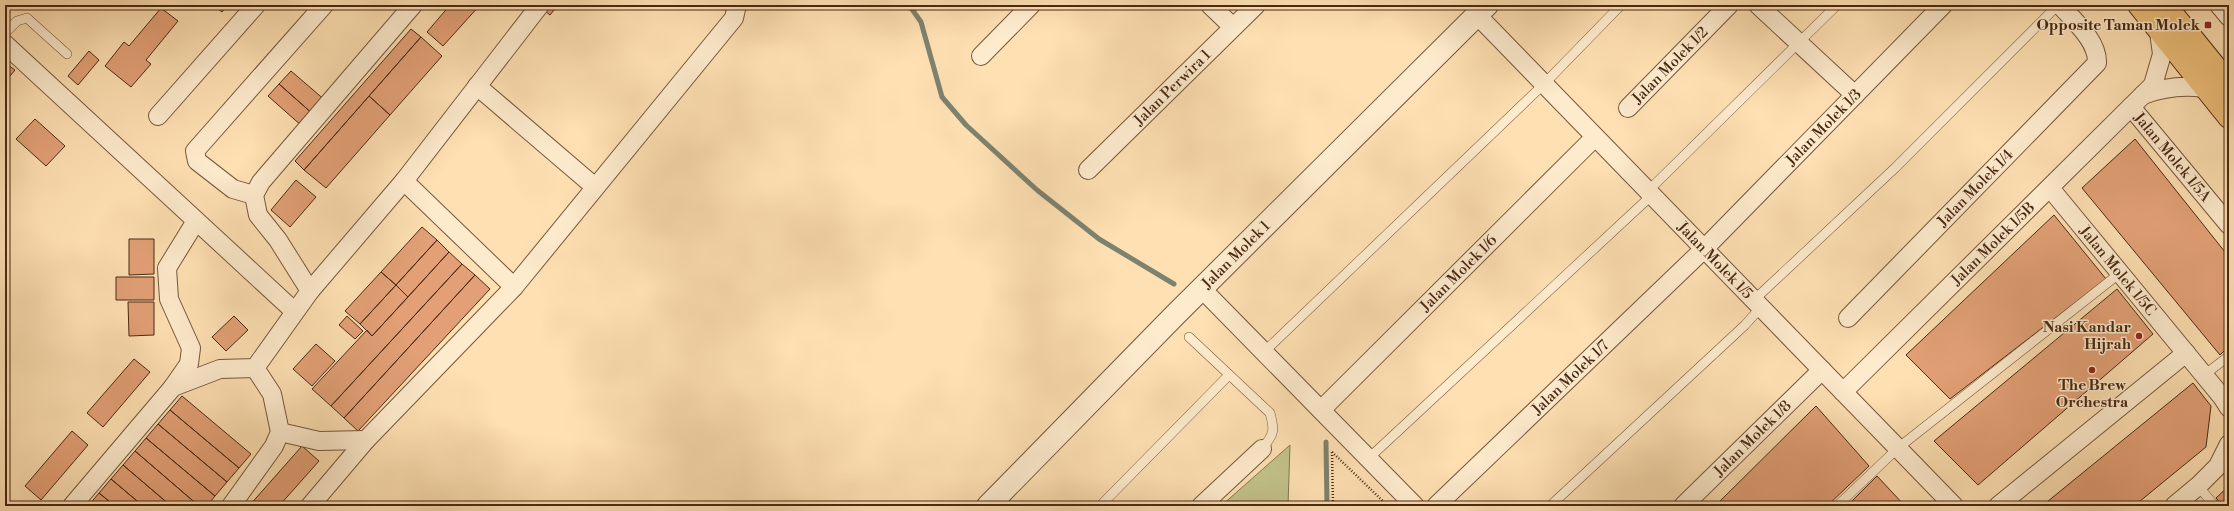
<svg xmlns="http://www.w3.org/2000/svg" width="2234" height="511" font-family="'Libre Bodoni',serif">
  <rect width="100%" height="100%" fill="#fee0b2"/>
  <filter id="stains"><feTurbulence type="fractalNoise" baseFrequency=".005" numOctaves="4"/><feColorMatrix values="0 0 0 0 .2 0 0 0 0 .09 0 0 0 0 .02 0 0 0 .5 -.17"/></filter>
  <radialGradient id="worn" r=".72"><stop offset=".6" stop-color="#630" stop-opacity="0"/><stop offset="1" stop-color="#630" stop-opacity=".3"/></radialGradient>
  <path fill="#c2c28a" stroke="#86764f" d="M1290,445L1288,506H1221Z"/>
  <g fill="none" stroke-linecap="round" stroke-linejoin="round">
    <path stroke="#7d826f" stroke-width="5" d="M909,5L921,22L942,97L966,125L1037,190L1099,239L1174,284
      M1326,442L1327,506"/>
  </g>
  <path fill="#e3a076" stroke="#492914" d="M213,5H228L222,12Z
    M450,5H480L443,46L427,32Z
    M543,5H558L550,15L541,8Z
    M161,8L178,21L146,60L151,64L131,87L105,66L124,42L129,46Z
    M411,29L421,37L304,170L295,161Z
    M421,37L442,56L390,115L369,96Z
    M89,51L99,60L78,85L68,76Z
    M5,63L15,70L5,82Z
    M291,71L326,101L314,115L279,84Z
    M279,84L314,115L303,127L268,96Z
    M369,96L390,115L326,188L304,170Z
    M35,119L65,146L46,166L16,139Z
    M2135,139L2229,257V346L2220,355L2082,188Z
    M296,180L316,197L290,227L271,210Z
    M2054,215L2106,279L1950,399L1906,355Z
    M422,227L437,240L396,285L381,272Z
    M129,239H154V274L129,275Z
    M437,240L449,252L408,297L396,285Z
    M449,252L462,264L331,406L312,389L367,330L372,336Z
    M462,264L475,275L344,418L331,406Z
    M381,272L396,285L360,324L345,311Z
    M475,275L490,289L358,431L344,418Z
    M116,277H154V300H116Z
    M396,285L408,297L372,336L360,324Z
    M2117,289L2153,334L1978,485L1934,441Z
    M128,302H154V335L129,336Z
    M234,316L248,330L226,351L212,337Z
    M347,316L363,331L355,339L339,325Z
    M316,344L335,361L312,386L293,369Z
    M134,359L150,372L103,427L87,413Z
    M2193,383L2211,406L2206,447L2134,506H2042Z
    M182,396L251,454L239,468L170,410Z
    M1816,406L1869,466L1827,506H1715Z
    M170,410L239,468L227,482L158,424Z
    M158,424L227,482L215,496L146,438Z
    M72,431L88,445L41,500L25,486Z
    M146,438L215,496L207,506H199L135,451Z
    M302,446L319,461L279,506H249Z
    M135,451L199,506H171L123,465Z
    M123,465L171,506H143L111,479Z
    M1877,476L1905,506H1847Z
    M111,479L143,506H115L99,493Z
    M2229,486V506H2223L2216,498Z
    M99,493L115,506H88Z"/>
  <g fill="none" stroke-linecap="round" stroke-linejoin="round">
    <defs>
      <path id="service" d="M5,33L17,21L27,18L67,54
        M1648,191L1837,5
        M1754,300L1895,168L2058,5
        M1189,337L1270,413C1275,431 1274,434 1262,449
        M1264,352L1544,84L1621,5
        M2204,375L2229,356
        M1369,458L1652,195
        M2198,486L2215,506
        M1100,506L1229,375
        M1550,506L1745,325L1761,307
        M1837,506L1898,448L2120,273"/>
      <g id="minor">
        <path d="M1210,5L1233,27"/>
        <path d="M1758,5L1855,95"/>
        <path d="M2219,5L2229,17"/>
        <path id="s1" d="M1477,15L1954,506"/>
        <path d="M5,44L294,311"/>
        <path d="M981,56L1031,5"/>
        <path d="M477,86L595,187"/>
        <path d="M2143,95C2164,87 2182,85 2204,88"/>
        <path id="s2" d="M2131,107L2229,225"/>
        <path id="s3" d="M1628,108L1729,5"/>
        <path d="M158,116L256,5"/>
        <path id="s4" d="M1088,170L1256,5"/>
        <path d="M404,181L514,287"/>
        <path id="s5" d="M2050,188L2222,397L2229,408"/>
        <path d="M254,195L233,189L197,161L195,151L324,5"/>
        <path d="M1202,289L1415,506"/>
        <path d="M310,291L404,181L540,5"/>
        <path id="s6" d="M1848,318L2097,63C2098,41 2074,21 2060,5"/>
        <path d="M173,387L220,369L255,368L310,291L278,240L258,215L254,195L261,182L413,5"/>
        <path id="s7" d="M1843,392L2153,85L2162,54L2159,32"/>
        <path id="s8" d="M1321,410L1595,137"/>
        <path d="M280,432L319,441L366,440"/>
        <path d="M72,506L173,387L189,364L191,348L169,299L167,268L196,221"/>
        <path d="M231,506L274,446L280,432L272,394L255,368"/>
        <path d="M310,506L366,440L514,287L734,18L737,5"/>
        <path d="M1201,506L1262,449"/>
        <path id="s9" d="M1436,506L1704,249L1943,5"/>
        <path id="s10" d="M1683,506L1822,370"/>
        <path d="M1998,506L2186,353"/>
        <path d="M2174,506L2198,486L2218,466L2229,444"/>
      </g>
      <g id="tertiary">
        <path id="s11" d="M988,506L1176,314L1487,5"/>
      </g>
      <path id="primary" d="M2139,5L2229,117
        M2165,5L2229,84"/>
    </defs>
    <use href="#service" stroke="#76573c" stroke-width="10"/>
    <use href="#minor" stroke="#76573c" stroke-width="20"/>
    <use href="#tertiary" stroke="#76573c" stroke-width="24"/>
    <use href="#primary" stroke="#492914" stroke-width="24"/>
    <path stroke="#492914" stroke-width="2.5" stroke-dasharray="1 2" stroke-linecap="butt" d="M1332,452L1388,506
      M1332,452L1333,506"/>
    <use href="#service" stroke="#feebcd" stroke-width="9"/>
    <use href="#minor" stroke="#feebcd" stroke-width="18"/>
    <use href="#tertiary" stroke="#feebcd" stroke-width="22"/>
    <use href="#primary" stroke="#efc079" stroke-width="22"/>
  </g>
  <g fill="#8f2418" stroke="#feebcd" stroke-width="1.5">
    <rect x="2204" y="21" width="8" height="8" rx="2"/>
    <circle cx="2139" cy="336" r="4"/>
    <circle cx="2092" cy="370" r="4"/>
  </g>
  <g text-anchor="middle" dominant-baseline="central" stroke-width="3" stroke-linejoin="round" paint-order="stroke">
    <g font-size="15" font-weight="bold" fill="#492914" stroke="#feebcd" text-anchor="end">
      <text x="2200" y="25">Opposite Taman Molek</text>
      <text x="2131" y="327">Nasi Kandar<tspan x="2131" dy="17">Hijrah</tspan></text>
      <text x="2092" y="385" text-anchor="middle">The Brew<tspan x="2092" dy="17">Orchestra</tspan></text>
    </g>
    <g font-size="15" fill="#492914" stroke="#feebcd">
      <text stroke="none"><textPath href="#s3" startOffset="60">Jalan Molek 1/2</textPath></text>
      <text stroke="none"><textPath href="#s4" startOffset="118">Jalan Perwira 1</textPath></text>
      <text stroke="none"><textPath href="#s9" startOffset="542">Jalan Molek 1/3</textPath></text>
      <text stroke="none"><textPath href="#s2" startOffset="65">Jalan Molek 1/5A</textPath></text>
      <text stroke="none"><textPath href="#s6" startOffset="182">Jalan Molek 1/4</textPath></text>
      <text stroke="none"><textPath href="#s7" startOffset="211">Jalan Molek 1/5B</textPath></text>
      <text stroke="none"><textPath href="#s11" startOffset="353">Jalan Molek 1</textPath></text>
      <text stroke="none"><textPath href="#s1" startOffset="342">Jalan Molek 1/5</textPath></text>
      <text stroke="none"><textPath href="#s5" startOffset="107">Jalan Molek 1/5C</textPath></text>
      <text stroke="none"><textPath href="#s8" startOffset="194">Jalan Molek 1/6</textPath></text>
      <text stroke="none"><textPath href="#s9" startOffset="186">Jalan Molek 1/7</textPath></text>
      <text stroke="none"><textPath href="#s10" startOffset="97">Jalan Molek 1/8</textPath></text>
    </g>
  </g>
  <rect width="2234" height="511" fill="none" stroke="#fee0b2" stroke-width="20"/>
  <rect x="6" y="6" width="2222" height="499" fill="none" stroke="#492914" stroke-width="2"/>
  <rect x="10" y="10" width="2214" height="491" fill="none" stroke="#492914"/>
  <rect width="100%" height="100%" filter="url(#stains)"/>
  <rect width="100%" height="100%" fill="url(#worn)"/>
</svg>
